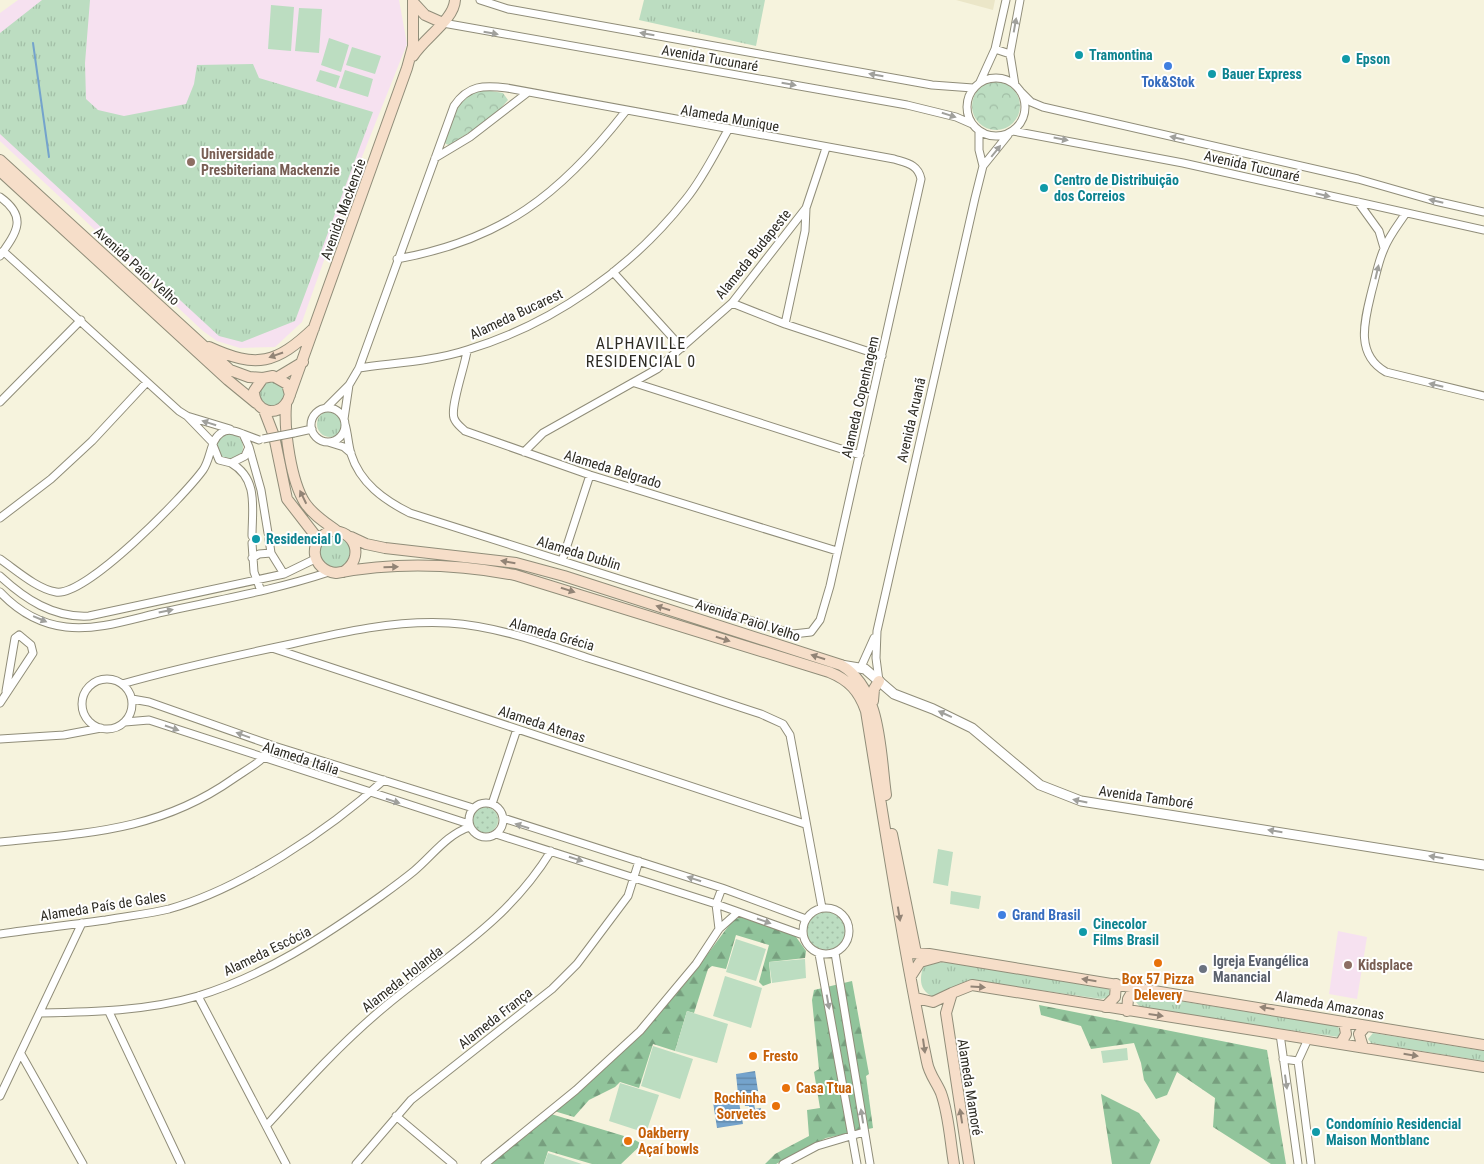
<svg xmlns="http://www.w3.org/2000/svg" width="1484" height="1164" font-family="'Roboto Condensed',sans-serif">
  <defs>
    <pattern id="grass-tufts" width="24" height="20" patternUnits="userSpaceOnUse" patternTransform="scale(1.25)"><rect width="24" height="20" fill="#bcddc1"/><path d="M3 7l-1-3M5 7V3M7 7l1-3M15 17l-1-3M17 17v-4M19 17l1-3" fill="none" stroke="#a2bea6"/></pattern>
    <pattern id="forest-firs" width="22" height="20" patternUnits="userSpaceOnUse" patternTransform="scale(1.25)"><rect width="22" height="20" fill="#91c49b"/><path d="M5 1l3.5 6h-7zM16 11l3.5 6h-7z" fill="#779f7e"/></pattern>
    <pattern id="park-crowns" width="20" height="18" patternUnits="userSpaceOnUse" patternTransform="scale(1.25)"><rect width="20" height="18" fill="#bcddc1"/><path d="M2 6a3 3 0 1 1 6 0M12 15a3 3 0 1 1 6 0" fill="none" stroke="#a2bea6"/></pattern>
    <pattern id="garden-dots" width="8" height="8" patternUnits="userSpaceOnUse" patternTransform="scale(1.25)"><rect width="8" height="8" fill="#bcddc1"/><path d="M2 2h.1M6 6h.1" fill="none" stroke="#a2bea6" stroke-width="1.8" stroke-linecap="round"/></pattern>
    <pattern id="water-rules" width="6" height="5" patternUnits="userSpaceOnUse" patternTransform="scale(1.25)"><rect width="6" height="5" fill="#74a3cc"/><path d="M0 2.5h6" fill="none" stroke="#6085a5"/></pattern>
  </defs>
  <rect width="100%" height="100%" fill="#f6f3dd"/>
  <path fill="#ebe6c8" d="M956,0H995L993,10Z"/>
  <path fill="#f6e1f0" d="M18,0H399L407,44L352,182L302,322L275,347L240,348L217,341L203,331L0,141V13Z
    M1338,931L1367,937L1357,999L1329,994Z"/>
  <path fill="url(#grass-tufts)" d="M42,0H90L85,63L86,99L98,110L124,116L186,104L194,84L197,65L253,64L259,78L373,112L295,321L242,342L219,336L0,134V33Z
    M644,0H765L756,46L639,20Z
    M265,380L279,381L286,392L280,406L265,408L257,391Z
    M317 424a13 13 0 1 1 26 0a13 13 0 1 1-26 0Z
    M217 447a13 13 0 1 1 26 0a13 13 0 1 1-26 0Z
    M318 552a16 16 0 1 1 32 0a16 16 0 1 1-32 0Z
    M948,962L1109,989L1111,997L1101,999L969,980L934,997C920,991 919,981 923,967L930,963Z
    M1142,995L1337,1026L1340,1030L1339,1037L1142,1009L1136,1002Z
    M1373,1033L1484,1051V1061L1371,1043L1368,1039Z"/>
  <path fill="url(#forest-firs)" d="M743,917L794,934L806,951L805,958L769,962L771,983L763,986L759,982L769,945L736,935L726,969L712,966L708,969L694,1013L687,1011L675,1051L653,1044L639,1088L620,1082L615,1087L589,1100L574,1117L554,1111L637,1039L688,980L730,924L735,919Z
    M852,981L869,1074L866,1076L873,1128L826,1138L776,1164H765L775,1154L809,1136L807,1110L820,1108L814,1072L819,1069L812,1000L814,990Z
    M1039,1005L1267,1050L1286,1164H1271L1213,1127L1215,1098L1177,1072L1167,1095L1156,1099L1144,1080L1141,1063L1134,1043L1091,1049L1081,1026L1041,1015Z
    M1101,1094L1139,1113L1160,1140L1150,1164H1112Z
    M551,1114L624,1136L623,1142L631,1145L635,1140L642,1144L621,1164H592L548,1151L544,1164H488Z"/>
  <path fill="url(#park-crowns)" d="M972 106a24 24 0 1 1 48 0a24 24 0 1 1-48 0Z
    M479,89L503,93L508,100C493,119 470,132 449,145L446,144L444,142L457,106L461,100Z"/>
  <path fill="url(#garden-dots)" d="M472 820a13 13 0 1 1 26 0a13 13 0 1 1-26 0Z
    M807 931a19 19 0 1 1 38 0a19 19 0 1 1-38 0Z"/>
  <path fill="#bcddc1" d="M271,5L294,7L291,51L268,49Z
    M299,8L322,9L319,53L295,51Z
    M329,38L349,45L341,72L321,65Z
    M352,47L381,56L375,74L346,65Z
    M320,70L340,76L336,88L316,81Z
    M345,70L373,79L368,97L339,88Z
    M938,849L953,852L948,886L933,883Z
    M951,891L981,896L979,909L950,904Z
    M736,939L766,949L756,981L726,972Z
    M805,959L806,978L772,983L769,962Z
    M725,976L762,988L751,1028L713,1016Z
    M687,1011L728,1024L717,1063L675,1051Z
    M653,1046L693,1059L680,1099L641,1086Z
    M1127,1048L1128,1060L1103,1063L1101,1051Z
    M620,1083L659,1095L646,1133L609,1121Z
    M548,1153L582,1164H544Z"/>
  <path fill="url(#water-rules)" d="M755,1071L758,1091L752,1092L755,1109L761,1108L762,1119L752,1120L749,1106H745L743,1094H738L736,1074Z
    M738,1097L743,1124L717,1128L713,1102Z"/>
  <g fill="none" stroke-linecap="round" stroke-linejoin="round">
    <path stroke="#74a3cc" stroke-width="2" d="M33,43L49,157"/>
    <defs>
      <path id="minor" d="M480,0L508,9L932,85L973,88
        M443,23L907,105L956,117L972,124
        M995,49L1010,54
        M967 107a29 29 0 1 1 58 0a29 29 0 1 1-58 0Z
        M980,82L995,49L1006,0
        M1015,85L1010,54L1020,0
        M1021,92L1031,102L1043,107L1358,179L1435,201L1484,212
        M979,131V150L983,166
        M1013,131L1183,163L1484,230
        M435,158L470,137L527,93
        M0,197C28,217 17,232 0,256
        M1358,202L1379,231L1384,248
        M1406,213C1398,225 1389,236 1384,249C1378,262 1376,276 1372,290C1365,319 1354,354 1386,372L1484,396
        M3,251L179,411L187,416L230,429
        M397,259C502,240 560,195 625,112
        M613,272L682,348
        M732,303L785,324L882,356
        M785,324L805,231L806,208
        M467,351C465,366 450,407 454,418C456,424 461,427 465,431L590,475L837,551
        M359,368C393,363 434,361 467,350C553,324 631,269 686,199C703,178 715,153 728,130
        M635,383L860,455
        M0,402L81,320
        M326,408L349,385L359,368L454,106C468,85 484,85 507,88L894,159C906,163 918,164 921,179L830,586L820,620L811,632L793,634L410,513C384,500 360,483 351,454C348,444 348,434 345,424
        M311 425a17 17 0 1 1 34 0a17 17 0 1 1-34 0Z
        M187,416L213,443
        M344,419L349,385
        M294,433L312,429
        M243,434L259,440
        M328,442L344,447L351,453
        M249,447L261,490L268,533
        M524,452L543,433L657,369L732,303L806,208L826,148
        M231,463C259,479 252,509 252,536
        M0,518L51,479L92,441L147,382
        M269,539L271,553L284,574
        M252,543L254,572L261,591
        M252,558L259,554L271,553
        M0,559C16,570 37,589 56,592C86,597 184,496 203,470C211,459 210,440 221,433C228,428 235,431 243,434L249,447L245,456L231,463L219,460L213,445
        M562,561L590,475
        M0,576C25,599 53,618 89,616L284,574L315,559
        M0,592C17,610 40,624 66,627C97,631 132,619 163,612C218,600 275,590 329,572
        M272,648L805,824
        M861,667L874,638
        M82 704a25 25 0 1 1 50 0a25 25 0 1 1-50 0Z
        M879,681L876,658L877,631L975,198L983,166L1008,135
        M122,684C178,668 234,656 291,644C343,632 395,620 449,623C496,626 543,643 588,658C646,676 703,695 761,714L783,724L790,735L822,908
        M132,699L149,702L274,746L473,808
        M0,703L33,653L31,645L19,635L15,638L6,691
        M125,722L149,720L469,824
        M0,739L64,735L101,728
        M469 820a17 17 0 1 1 34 0a17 17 0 1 1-34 0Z
        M492,804L517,729
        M503,818L722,888L806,919
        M496,834L716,904L803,935
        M0,842C87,833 159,831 233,779C249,768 263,761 274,746
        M803 931a23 23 0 1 1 46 0a23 23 0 1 1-46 0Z
        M719,929L716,904L722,888
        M0,934C35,929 70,925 106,920C127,916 149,914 169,909C241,889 329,830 384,780
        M835,953L870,1164
        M819,954L857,1164
        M198,996L286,1164
        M109,1012L181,1164
        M40,1013C93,1012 147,1011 198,996C264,976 325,936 381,896C392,888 403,880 414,871C432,856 447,834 470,827
        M1280,1034L1298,1164
        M1308,1039L1298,1061L1311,1164
        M21,1054L83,1164
        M1283,1059L1298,1061
        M0,1096L82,923
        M396,1116L453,1164
        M267,1125C305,1083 344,1040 388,1004C449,954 508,921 551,851
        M356,1164L411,1100L552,989L577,964L628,896L639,861
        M485,1164L576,1090L640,1031L696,964L719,929L738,912
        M783,1164L817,1146L864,1132"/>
      <path id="tertiary" d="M841,665L865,669L894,694L933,709L972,728L1040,785L1081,801L1484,865"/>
      <path id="secondary" d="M413,2L425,15L443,23
        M413,56C424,38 454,20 455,0
        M0,160L230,370L249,377L263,378
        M0,171L228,380L256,403
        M209,347C257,369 276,364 314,328
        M278,377L303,362
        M290,395L287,384L273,376L263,378L254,391C254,412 278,419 288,400L407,68L413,46V0
        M286,405C284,431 291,481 305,503C313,515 326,523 337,531
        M264,410L274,436L287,499L318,539
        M351,537L366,544L385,548L516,563L564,576L841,665C882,689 880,753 886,795
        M343,572C365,559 356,529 330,531C307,541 311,570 336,573C395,562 457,564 515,575L829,672C849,680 859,691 866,711C885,829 903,946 927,1062C929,1074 937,1083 941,1093C949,1115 950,1141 954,1164
        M873,701L874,689L879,681
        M892,834L916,953
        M911,953L929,954L1484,1045
        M911,976L920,962L938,957
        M916,998L933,1002L952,993
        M1105,1007L1115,997L1116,984
        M1127,1011L1128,999L1135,987
        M1341,1043L1346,1034L1344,1022
        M1363,1047L1359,1034L1366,1026
        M969,1164L946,1013L952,993L972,985L1484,1067"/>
    </defs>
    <use href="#minor" stroke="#908d79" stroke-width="9"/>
    <use href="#tertiary" stroke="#908d79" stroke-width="11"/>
    <use href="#secondary" stroke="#908d79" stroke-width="12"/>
    <use href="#minor" stroke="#fff" stroke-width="7"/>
    <use href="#tertiary" stroke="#fff" stroke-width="9"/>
    <use href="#secondary" stroke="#f6dec9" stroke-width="10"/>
    <defs>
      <path id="minor-bridge" d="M263,439L294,433"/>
    </defs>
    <use href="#minor-bridge" stroke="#908d79" stroke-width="9" stroke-linecap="butt"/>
    <use href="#minor-bridge" stroke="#fff" stroke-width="7"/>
  </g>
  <defs><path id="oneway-solid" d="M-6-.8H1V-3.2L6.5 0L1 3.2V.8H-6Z" transform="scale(1.25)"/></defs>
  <g fill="#a0a09c">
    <use href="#oneway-solid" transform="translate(1015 25) rotate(-80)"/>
    <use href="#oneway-solid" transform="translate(491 33) rotate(10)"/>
    <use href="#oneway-solid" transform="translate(647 34) rotate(-170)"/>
    <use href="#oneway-solid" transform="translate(876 75) rotate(-170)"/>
    <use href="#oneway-solid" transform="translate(789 84) rotate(10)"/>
    <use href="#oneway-solid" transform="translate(949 115) rotate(17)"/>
    <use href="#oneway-solid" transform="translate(1177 138) rotate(-167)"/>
    <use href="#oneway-solid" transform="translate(1061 139) rotate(11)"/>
    <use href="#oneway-solid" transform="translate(996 151) rotate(-51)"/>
    <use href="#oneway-solid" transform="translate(1323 195) rotate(13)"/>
    <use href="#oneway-solid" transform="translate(1436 201) rotate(-167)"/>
    <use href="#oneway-solid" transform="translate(1377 272) rotate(-77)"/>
    <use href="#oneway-solid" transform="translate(1436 385) rotate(-167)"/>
    <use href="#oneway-solid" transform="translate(209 423) rotate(-163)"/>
    <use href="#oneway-solid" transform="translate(166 611) rotate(-12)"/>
    <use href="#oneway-solid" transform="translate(40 619) rotate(23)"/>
    <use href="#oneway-solid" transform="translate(945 714) rotate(-156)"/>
    <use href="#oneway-solid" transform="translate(172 728) rotate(19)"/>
    <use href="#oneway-solid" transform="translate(243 735) rotate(-160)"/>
    <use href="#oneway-solid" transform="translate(393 801) rotate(18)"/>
    <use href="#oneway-solid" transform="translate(1080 801) rotate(-168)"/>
    <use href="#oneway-solid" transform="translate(522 826) rotate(-163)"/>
    <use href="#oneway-solid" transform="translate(1275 831) rotate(-171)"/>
    <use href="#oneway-solid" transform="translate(1436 857) rotate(-171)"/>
    <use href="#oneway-solid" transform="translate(576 859) rotate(18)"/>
    <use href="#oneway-solid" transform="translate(694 879) rotate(-162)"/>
    <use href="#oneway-solid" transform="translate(764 921) rotate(19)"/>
    <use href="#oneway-solid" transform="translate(828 1002) rotate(80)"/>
    <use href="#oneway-solid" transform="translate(1286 1082) rotate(82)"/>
    <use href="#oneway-solid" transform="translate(862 1116) rotate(-99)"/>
  </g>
  <g fill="#928476">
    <use href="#oneway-solid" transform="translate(276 355) rotate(161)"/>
    <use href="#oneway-solid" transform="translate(303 497) rotate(-116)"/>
    <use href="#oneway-solid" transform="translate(508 562) rotate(-170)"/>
    <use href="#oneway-solid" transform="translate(391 567) rotate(-1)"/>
    <use href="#oneway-solid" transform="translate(568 590) rotate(18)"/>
    <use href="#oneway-solid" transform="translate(663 608) rotate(-162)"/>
    <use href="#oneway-solid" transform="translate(723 639) rotate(17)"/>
    <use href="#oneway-solid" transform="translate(818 657) rotate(-162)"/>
    <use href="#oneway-solid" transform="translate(899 914) rotate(81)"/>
    <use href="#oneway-solid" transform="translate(1089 980) rotate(-171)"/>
    <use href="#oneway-solid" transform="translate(978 987) rotate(4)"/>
    <use href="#oneway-solid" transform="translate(1267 1008) rotate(-171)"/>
    <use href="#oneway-solid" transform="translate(1156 1015) rotate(8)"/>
    <use href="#oneway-solid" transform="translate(924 1046) rotate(82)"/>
    <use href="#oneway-solid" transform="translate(1411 1055) rotate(9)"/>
    <use href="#oneway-solid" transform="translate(961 1116) rotate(-99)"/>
  </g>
  <g fill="#0f9aa8" stroke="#fff" stroke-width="2">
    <circle cx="1079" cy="55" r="5"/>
    <circle cx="1346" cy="59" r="5"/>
    <circle cx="1212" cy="74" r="5"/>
    <circle cx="1044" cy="188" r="5"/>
    <circle cx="256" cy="539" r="5"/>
    <circle cx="1083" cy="932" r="5"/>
    <circle cx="1316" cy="1132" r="5"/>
  </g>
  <g fill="#3f7fe0" stroke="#fff" stroke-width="2">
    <circle cx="1168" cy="66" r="5"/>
    <circle cx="1002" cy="915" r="5"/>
  </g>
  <g fill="#8d6e63" stroke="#fff" stroke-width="2">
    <circle cx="191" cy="162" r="5"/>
    <circle cx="1348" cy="965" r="5"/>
  </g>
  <g fill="#e8710a" stroke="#fff" stroke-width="2">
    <circle cx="1158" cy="963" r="5"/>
    <circle cx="753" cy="1056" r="5"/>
    <circle cx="786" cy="1088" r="5"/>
    <circle cx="776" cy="1106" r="5"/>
    <circle cx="628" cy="1141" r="5"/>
  </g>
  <circle fill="#6b7280" stroke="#fff" stroke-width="2" cx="1203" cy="969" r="5"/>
  <g text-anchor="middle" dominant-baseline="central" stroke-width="4" stroke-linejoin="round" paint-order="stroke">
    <g font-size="14" font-weight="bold" fill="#0d838f" stroke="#fff" text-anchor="start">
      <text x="1089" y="55">Tramontina</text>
      <text x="1356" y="59">Epson</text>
      <text x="1222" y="74">Bauer Express</text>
      <text x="1054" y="180">Centro de Distribuição<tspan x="1054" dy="16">dos Correios</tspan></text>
      <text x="266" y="539">Residencial 0</text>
      <text x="1093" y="924">Cinecolor<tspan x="1093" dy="16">Films Brasil</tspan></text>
      <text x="1326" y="1124">Condomínio Residencial<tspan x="1326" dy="16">Maison Montblanc</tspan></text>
    </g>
    <g font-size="14" fill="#2d2b23" stroke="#fff">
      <text transform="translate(710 58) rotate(10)">Avenida Tucunaré</text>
      <text transform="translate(730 118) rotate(10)">Alameda Munique</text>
      <text transform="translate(1252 166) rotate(13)">Avenida Tucunaré</text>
      <text transform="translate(343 209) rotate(-70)">Avenida Mackenzie</text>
      <text transform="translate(753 254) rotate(-51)">Alameda Budapeste</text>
      <text transform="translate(137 266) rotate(42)">Avenida Paiol Velho</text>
      <text transform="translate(516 314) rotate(-25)">Alameda Bucarest</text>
      <text transform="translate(860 397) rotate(-77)">Alameda Copenhagem</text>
      <text transform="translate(911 420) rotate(-77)">Avenida Aruanã</text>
      <text transform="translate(613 469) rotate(17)">Alameda Belgrado</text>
      <text transform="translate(579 553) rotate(17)">Alameda Dublin</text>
      <text transform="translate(748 620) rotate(18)">Avenida Paiol Velho</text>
      <text transform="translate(552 634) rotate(16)">Alameda Grécia</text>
      <text transform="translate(542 724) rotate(18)">Alameda Atenas</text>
      <text transform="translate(301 758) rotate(18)">Alameda Itália</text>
      <text transform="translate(1146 797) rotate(8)">Avenida Tamboré</text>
      <text transform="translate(103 906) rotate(-9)">Alameda País de Gales</text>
      <text transform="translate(267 951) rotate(-26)">Alameda Escócia</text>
      <text transform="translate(402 979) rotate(-38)">Alameda Holanda</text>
      <text transform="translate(1330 1005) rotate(10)">Alameda Amazonas</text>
      <text transform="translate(495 1018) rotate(-38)">Alameda França</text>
      <text transform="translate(970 1087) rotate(81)">Alameda Mamoré</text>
    </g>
    <g font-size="14" font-weight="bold" fill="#366cbe" stroke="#fff">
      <text x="1168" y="82">Tok&amp;Stok</text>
      <text x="1012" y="915" text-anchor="start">Grand Brasil</text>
    </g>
    <g font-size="14" font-weight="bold" fill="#785e54" stroke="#fff" text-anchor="start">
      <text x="201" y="154">Universidade<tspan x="201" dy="16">Presbiteriana Mackenzie</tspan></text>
      <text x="1358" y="965">Kidsplace</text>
    </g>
    <g font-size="14" font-weight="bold" fill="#5b616d" stroke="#fff" text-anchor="start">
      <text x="1213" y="961">Igreja Evangélica<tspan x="1213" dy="16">Manancial</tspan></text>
    </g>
    <g font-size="14" font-weight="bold" fill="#c56008" stroke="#fff" text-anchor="start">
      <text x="1158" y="979" text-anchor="middle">Box 57 Pizza<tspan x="1158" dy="16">Delevery</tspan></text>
      <text x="763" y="1056">Fresto</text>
      <text x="796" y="1088">Casa Ttua</text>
      <text x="766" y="1098" text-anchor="end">Rochinha<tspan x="766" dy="16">Sorvetes</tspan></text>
      <text x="638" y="1133">Oakberry<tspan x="638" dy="16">Açaí bowls</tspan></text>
    </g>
    <g font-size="16" letter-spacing="1" fill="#2d2b23" stroke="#fff">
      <text x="641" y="343">ALPHAVILLE<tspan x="641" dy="18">RESIDENCIAL 0</tspan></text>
    </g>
  </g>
</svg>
